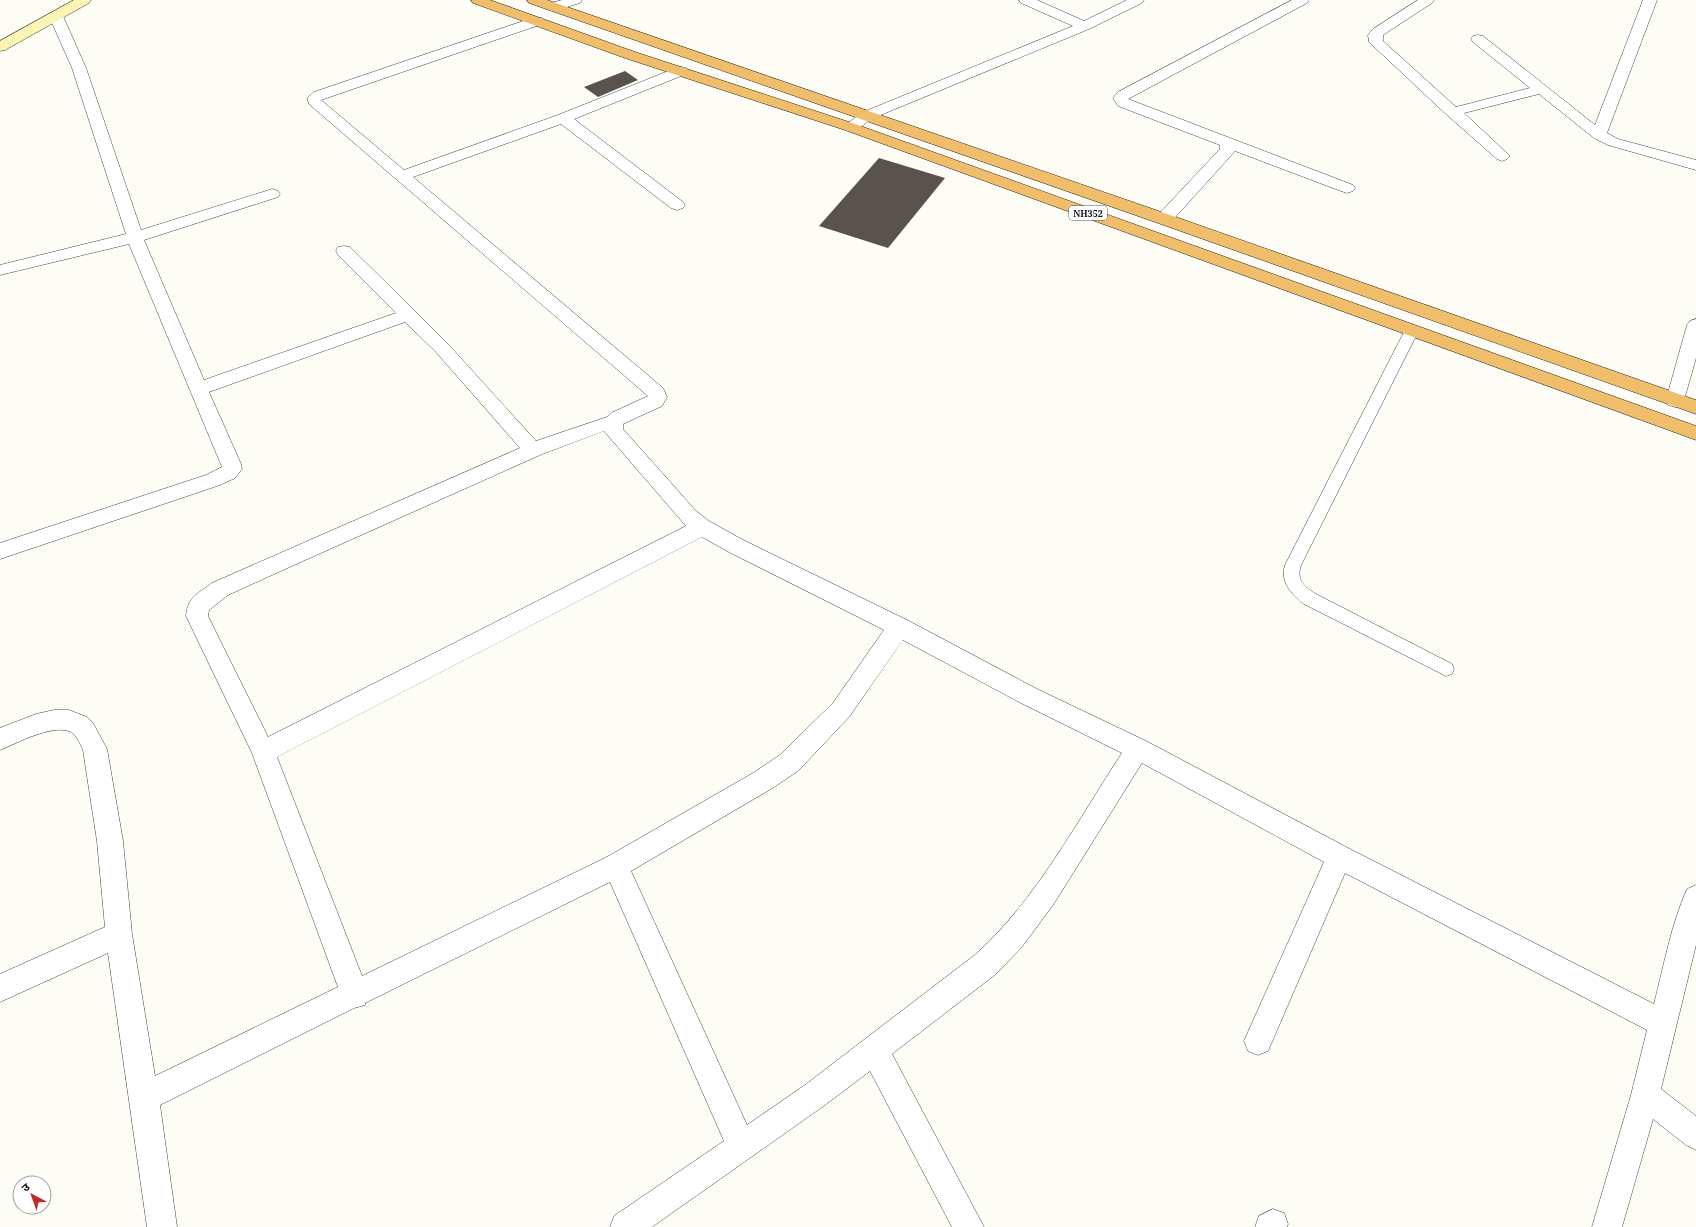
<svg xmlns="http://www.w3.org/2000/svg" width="1696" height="1227" font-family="'Noto Serif','Noto Sans Devanagari',serif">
  <rect width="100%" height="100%" fill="#fefdf5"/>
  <path fill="#59524d" d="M625,71L638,80L598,97L584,87Z
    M879,158L945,178L888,248L819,226Z"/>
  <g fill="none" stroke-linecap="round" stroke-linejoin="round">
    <defs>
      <path id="service" d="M1412,326L1417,327L1419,330L1301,565C1296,580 1304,587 1316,594L1452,664L1454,669L1452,674L1446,676L1304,604C1291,594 1280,582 1285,565L1405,330L1407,327Z"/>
      <path id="minor" d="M562,0H582L580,3L554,11L549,10L547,7L549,4Z
        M1019,0H1037L1084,21L1127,0H1144L1142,3L1089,29L871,119C863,125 855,133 845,130L843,127L861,113L1073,26L1021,3Z
        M1292,0H1309L1307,3L1128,99L1353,185L1355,188L1353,191L1347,193L1341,191L1235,151L1170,223L1164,224L1158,223L1156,219L1158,215L1220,149V145L1118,106L1113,98L1118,92Z
        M1418,0H1434L1432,3L1383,35V41L1456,107L1530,88L1473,42L1471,39L1473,36L1478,35L1483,36L1595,125L1643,0H1657L1607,133L1618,139L1696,160V170L1608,145L1594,138L1539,94L1464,113L1510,156L1507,159L1502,161L1497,159L1447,115L1369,42L1368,35L1373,29Z
        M56,12L61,13L63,16L86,68L141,230L266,191L272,189L278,191L280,194L278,197L144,240L204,380L396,313L338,255L336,251L338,247L344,246L350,247L447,343L536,441L607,417L611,413L648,396L309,104L307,98L314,92L532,18H542L544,21L542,24L321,100L404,170L558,115L676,68L681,67L686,68L688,71L686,74L574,119L683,202L685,205L683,208L677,210L671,208L561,124L413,177L663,388L667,397L662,406L625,423L623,424V429L696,511L709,521L743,540L907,620L1037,689L1146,741L1348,848L1654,1004C1664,965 1671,925 1687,889L1696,885V945L1661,1089L1696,1116V1150L1686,1145L1653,1119L1622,1227H1592L1631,1095L1647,1030L1345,873L1268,1051L1258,1055L1248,1051L1244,1041L1324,862L1142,763L1053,905L1021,948L996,974L892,1054L984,1227H952L870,1071L825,1105L652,1227H610L614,1216L724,1141L610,882L365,1003V1005L354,1008L160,1105L177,1227H147L108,953L0,1002V974L105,927L97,841L83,750C80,744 76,733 69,731C50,725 17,743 0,750V728L36,714L54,710H69L87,717L93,723L107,749L123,841L132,934L155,1076L338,987L252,753L186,616C188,596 198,594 212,583L520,448L435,351L405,322L209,392L241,464L242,469L235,478L220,485L0,559V543L206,475L222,467L129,244L0,275V265L126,234L72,68L49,16L51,13ZM604,431L686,526L268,737L208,616L209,610L228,595L283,570L540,455ZM702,537L729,552L884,630L833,703L780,755L753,773L607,857L362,976L277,757ZM903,640L1021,703L1122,753C1078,820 1036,900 976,954L805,1085L747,1125L631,871L771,789L798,771L849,717Z
        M1696,319V358L1684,400L1682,405L1675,407L1668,405L1666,400L1687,325L1690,321Z
        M1273,1209L1284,1213L1288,1224L1287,1227H1255L1259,1216Z"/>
      <path id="secondary" d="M74,0H91L89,3L5,50L0,51V41Z"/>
      <path id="trunk" d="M471,0H490L635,52L855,124L1696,426V440L845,130L625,58L473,3Z
        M527,0H547L1170,215L1696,400V414L1158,223L529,3Z"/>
    </defs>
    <use href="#service" stroke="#444" stroke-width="1"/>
    <use href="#minor" stroke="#444" stroke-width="1"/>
    <use href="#secondary" stroke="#333" stroke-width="1"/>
    <use href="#trunk" stroke="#222" stroke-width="1"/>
    <use href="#service" fill="#fff" fill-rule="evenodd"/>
    <use href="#minor" fill="#fff" fill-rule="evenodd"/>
    <use href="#secondary" fill="#fbf5b3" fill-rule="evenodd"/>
    <use href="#trunk" fill="#f0be6b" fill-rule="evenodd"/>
  </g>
  <g text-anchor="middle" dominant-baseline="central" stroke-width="4" stroke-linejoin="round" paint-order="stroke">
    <rect fill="#fff" stroke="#585858" stroke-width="1" x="1069" y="206" width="38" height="14" rx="3"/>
    <g font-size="9" font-weight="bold" fill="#111">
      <text x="1088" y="213">NH352</text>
    </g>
  </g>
  <g transform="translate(32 1195) rotate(319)"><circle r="19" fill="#ffffff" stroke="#a0a0a0"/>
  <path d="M0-3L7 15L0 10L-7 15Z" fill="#bc2e31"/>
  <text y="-6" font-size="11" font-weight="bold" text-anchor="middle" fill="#111111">उ</text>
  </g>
</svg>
